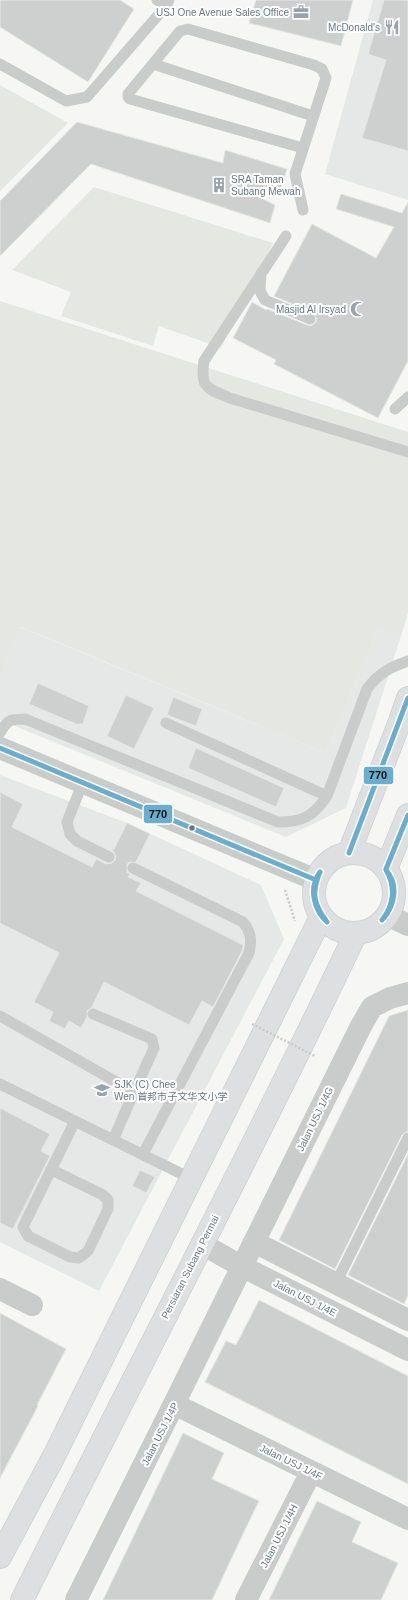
<svg xmlns="http://www.w3.org/2000/svg" width="408" height="1600" font-family="Helvetica,'Noto Sans SC',sans-serif">
  <rect width="100%" height="100%" fill="#f6f6f5"/>
  <path fill="#e6e7e7" d="M373,0H408V200L325,174Z
    M378,626L401,636L346,808L286,837L0,720V676L20,627L326,753Z
    M0,775L127,823L261,885L284,939L99,1291L0,1242Z"/>
  <path fill="#e5e8e2" d="M0,85L68,123L0,191Z
    M94,187L273,243L221,348L159,326L153,346L61,316L71,292L12,270Z
    M0,301L408,432V613L401,636L378,627L326,753L21,627L0,676Z"/>
  <path fill="#ced0d0" stroke="#e5e5e4" d="M0,0H120L134,9L88,82L0,27Z
    M256,0H353L341,46L249,23Z
    M384,0H408V151L362,138L386,60L368,54Z
    M77,122L223,163L225,150L287,169L280,191L264,186L259,197L275,205L270,223L91,164L0,256V201Z
    M341,194L402,213L408,202V361L378,418L274,364L276,360L233,338L252,302L266,310L267,309L307,325L311,326L316,322L317,318L313,313L274,296L312,224L376,258L394,227L336,209Z
    M38,683L89,706L83,724H76L29,704Z
    M126,695L154,708L134,749L107,736Z
    M173,697L202,709L196,726L167,715Z
    M196,748L284,788L276,807L188,768Z
    M0,792L23,804L12,827L92,867L96,859L106,864L112,863L115,860L116,856L113,851L127,823L150,834L136,862H129L127,865V872L130,874L128,877L141,883L136,891L243,945L242,951L213,1007L202,1001L189,1025L104,982L92,1007L87,1011V1017L81,1028L69,1021L65,1029L49,1021L53,1012L34,1002L59,953L0,923Z
    M408,1010V1131L402,1135L335,1269L279,1240L389,1016Z
    M0,1108L50,1134L41,1151L50,1156L13,1229L0,1223Z
    M408,1154V1295L404,1304L348,1275Z
    M140,1170L155,1177L146,1193L132,1186Z
    M259,1300L408,1376V1484L205,1382L226,1341L236,1345Z
    M0,1313L66,1349L37,1405L38,1406L0,1478Z
    M183,1433L224,1453L212,1479L259,1501L243,1534L212,1600H103Z
    M317,1501L361,1522L352,1542L398,1563L381,1600H269Z"/>
  <g fill="none" stroke-linecap="round" stroke-linejoin="round">
    <defs>
      <path id="secondary" d="M349,853L400,721L408,698
        M314 893a40 40 0 1 1 80 0a40 40 0 1 1-80 0Z
        M386,869L408,815
        M0,1557L53,1458L321,917
        M22,1600C133,1378 249,1158 356,933"/>
    </defs>
    <use href="#secondary" stroke="#d2d3d4" stroke-width="24"/>
    <path stroke="#c8c9ca" stroke-width="2.5" stroke-dasharray="2 2" stroke-linecap="butt" d="M285,890L295,921"/>
    <path stroke="#cacccc" stroke-width="11" d="M157,0L167,5
      M0,64L66,101L87,97L167,5L169,0
      M153,64L313,116
      M303,148L130,99L128,97V94L180,31L188,29L314,65L322,69L326,78L295,174L303,210
      M286,236L204,361C200,389 207,388 230,398L408,452
      M261,273L260,291L265,300L310,319
      M395,409L408,397
      M166,723L327,796
      M0,733C7,720 10,719 25,719L278,822C302,822 313,817 327,796L367,689C379,673 389,668 408,661
      M83,782L67,822L70,834L77,841L109,857
      M133,868L243,922C251,932 252,940 249,953L143,1154
      M93,1014L152,1039L154,1048L134,1092
      M0,1016L134,1092L113,1140
      M0,1084L192,1179
      M52,1170L103,1195L108,1200V1209L88,1251L79,1258L70,1257L28,1236L23,1227L75,1121
      M336,1283L408,1138"/>
    <path stroke="#cacccc" stroke-width="22" d="M254,1242L408,1320
      M202,1244L241,1266L408,1350
      M0,1289L32,1305
      M174,1404L408,1519
      M76,1600L174,1404L361,1026L372,1007L390,998L408,993
      M246,1600L311,1472"/>
    <path stroke="#cacccc" stroke-width="22" d="M0,748L316,880
      M387,915L408,925"/>
    <use href="#secondary" stroke="#dedfe0" stroke-width="22"/>
    <path stroke="#c8c9ca" stroke-width="2.5" stroke-dasharray="2 2" stroke-linecap="butt" d="M252,1024L315,1056"/>
    <defs>
      <path id="bus-1" d="M0,748L316,880
        M349,853L408,698
        M386,869L408,815
        M320,872C311,893 314,905 327,922
        M320,872C308,888 314,910 327,922
        M382,920C394,905 396,887 386,870
        M382,920C395,906 399,885 386,870"/>
    </defs>
    <use href="#bus-1" stroke="#fff" stroke-width="8"/>
    <use href="#bus-1" stroke="#6dadcc" stroke-width="5"/>
  </g>
  <defs>
    <symbol id="office-bare" viewBox="-9 -9 18 18"><path d="M-6-3h4V-5.5h4V-3h4V5H-6ZM-1-4.5V-3h2v-1.5ZM-6 0V1H6V0Z" fill="#98a4ac" stroke="#fff" stroke-width="2.5" paint-order="stroke"/></symbol>
    <symbol id="restaurant-bare" viewBox="-9 -9 18 18"><path d="M-5-6h1v4h1v-4h1v4h1v-4h1v5L-1.5 .5V6h-2V.5L-5-1ZM5-6V6H3V1.5H1.5Q1.5-4 5-6Z" fill="#98a4ac" stroke="#fff" stroke-width="2.5" paint-order="stroke"/></symbol>
    <symbol id="building-bare" viewBox="-9 -9 18 18"><path d="M-4-6H4V6H1V3H-1V6H-4ZM-2.5-4.3h1.7v1.8h-1.7ZM.8-4.3h1.7v1.8H.8ZM-2.5-1h1.7V.8h-1.7ZM.8-1h1.7V.8H.8Z" fill="#98a4ac" stroke="#fff" stroke-width="2.5" paint-order="stroke"/></symbol>
    <symbol id="mosque-bare" viewBox="-9 -9 18 18"><path d="M3.5-4.9A6 6 0 1 0 3.5 4.9A5 5 0 1 1 3.5-4.9Z" fill="#98a4ac" stroke="#fff" stroke-width="2.5" paint-order="stroke"/></symbol>
    <symbol id="school-bare" viewBox="-9 -9 18 18"><path d="M0-5L7-2L0 1L-7-2ZM-4 1L0 2.5L4 1V4Q0 6-4 4Z" fill="#98a4ac" stroke="#fff" stroke-width="2.5" paint-order="stroke"/></symbol>
  </defs>
  <g fill-rule="evenodd">
    <use href="#office-bare" x="290" y="1" width="22" height="22"/>
    <use href="#restaurant-bare" x="381" y="16" width="22" height="22"/>
    <use href="#building-bare" x="208" y="174" width="22" height="22"/>
    <use href="#mosque-bare" x="347" y="298" width="22" height="22"/>
    <use href="#school-bare" x="91" y="1079" width="22" height="22"/>
  </g>
  <circle fill="#667884" stroke="#fff" stroke-width="1.5" cx="192" cy="828" r="3.5"/>
  <g text-anchor="middle" dominant-baseline="central" stroke-width="4" stroke-linejoin="round" paint-order="stroke">
    <g font-size="10" fill="#667884" stroke="#fff" text-anchor="end">
      <text x="289" y="12">USJ One Avenue Sales Office</text>
      <text x="380" y="27">McDonald's</text>
      <text x="231" y="179" text-anchor="start">SRA Taman<tspan x="231" dy="12">Subang Mewah</tspan></text>
      <text x="346" y="309">Masjid Al Irsyad</text>
      <text x="114" y="1084" text-anchor="start">SJK (C) Chee<tspan x="114" dy="12">Wen 首邦市子文华文小学</tspan></text>
    </g>
    <g font-size="10" fill="#667884" stroke="#fff">
      <text transform="translate(315 1119) rotate(-64)">Jalan USJ 1/4G</text>
      <text transform="translate(190 1267) rotate(-63)">Persiaran Subang Permai</text>
      <text transform="translate(305 1298) rotate(27)">Jalan USJ 1/4E</text>
      <text transform="translate(160 1434) rotate(-63)">Jalan USJ 1/4P</text>
      <text transform="translate(291 1462) rotate(26)">Jalan USJ 1/4F</text>
      <text transform="translate(279 1536) rotate(-63)">Jalan USJ 1/4H</text>
    </g>
  </g>
  <g stroke="#fff" stroke-width="1.5">
    <rect x="363" y="766" width="31" height="19" rx="4" fill="#6dadcc"/>
    <rect x="143" y="804" width="30" height="20" rx="4" fill="#6dadcc"/>
  </g>
  <g font-size="11" text-anchor="middle" font-weight="bold" fill="#111">
    <text x="378" y="779">770</text>
    <text x="158" y="818">770</text>
  </g>
</svg>
